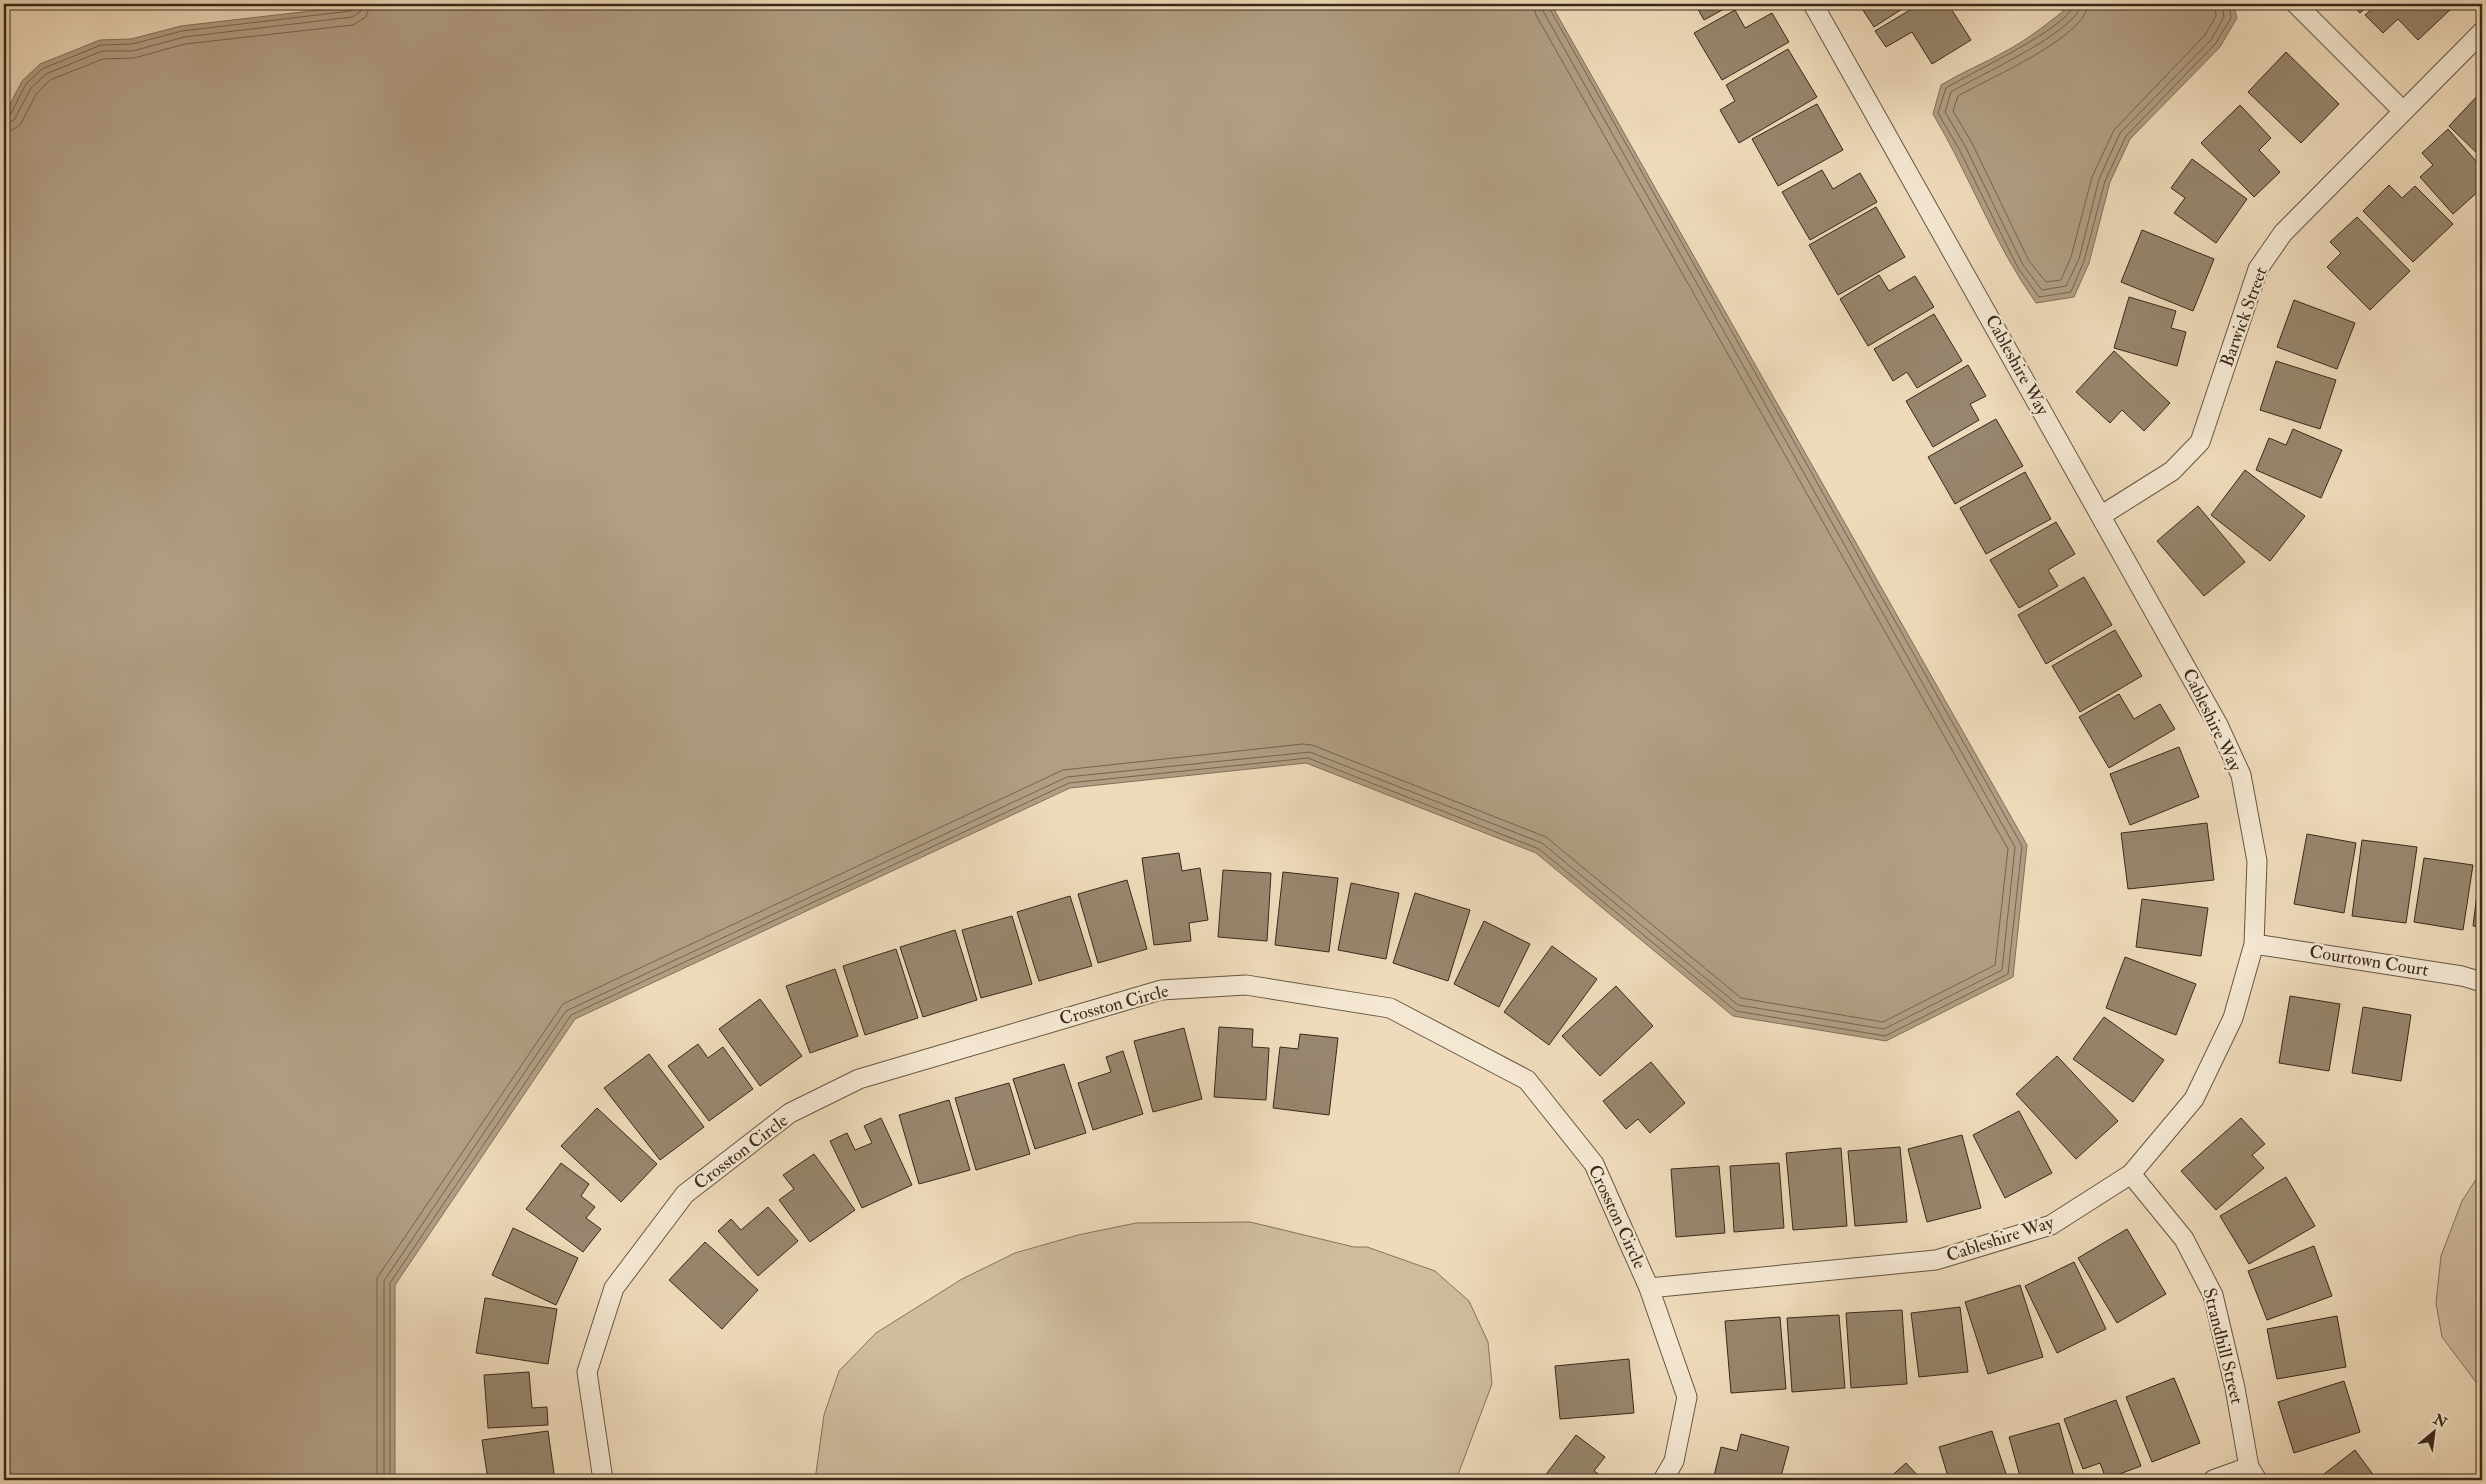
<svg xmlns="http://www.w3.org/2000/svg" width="2486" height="1484" font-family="'IM FELL Double Pica',serif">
  <rect width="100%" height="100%" fill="#efdbbb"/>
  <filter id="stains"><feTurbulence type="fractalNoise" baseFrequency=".004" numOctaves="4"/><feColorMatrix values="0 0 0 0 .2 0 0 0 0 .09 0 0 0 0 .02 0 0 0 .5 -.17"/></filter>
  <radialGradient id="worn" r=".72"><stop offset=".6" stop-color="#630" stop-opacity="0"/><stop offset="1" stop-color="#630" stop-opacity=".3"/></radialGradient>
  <path fill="#d0bda0" stroke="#84735d" d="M2482,1170V1390L2442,1337L2436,1303L2441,1256L2462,1201Z
    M1250,1222L1354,1247H1367L1435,1271L1469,1301L1488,1342L1492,1384L1456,1480H815L824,1415L839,1371L876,1333L962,1279L1015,1253L1078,1235L1136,1223Z"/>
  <path fill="#b19e84" stroke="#816f5a" d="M371,4H1551L2027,845L2013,977L1886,1041L1733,1016L1536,853L1306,763L1070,788L575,1019L395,1285V1480H4V116L22,81L40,64L100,40L131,39L181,26Z
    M2072,4H2233L2237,18L2220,47L2130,139L2110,182L2089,263L2074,297L2036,303C1994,244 1970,176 1933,114L1941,85C1962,72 1985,63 2006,51C2030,38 2051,21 2072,4Z"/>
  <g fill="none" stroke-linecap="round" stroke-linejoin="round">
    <path stroke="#74644f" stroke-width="1" d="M2074,4C2072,26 1968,74 1946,88L1938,113L1959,149L2018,268L2039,297L2071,292L2084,261L2105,181L2126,136L2216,43L2231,18L2229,4
      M2081,4C2079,31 1975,77 1951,92L1945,112L1965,146L2023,265L2042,290L2066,286L2079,259L2099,179L2120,133L2211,40L2224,17L2222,4
      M2088,4C2087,37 1985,80 1958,96L1953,111L1972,143L2029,261L2046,282L2061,280L2071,257L2092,177L2114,130L2205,35L2216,16L2215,4
      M4,117L10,115L26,84L42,69L101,45L132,44L182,31L351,11L355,9L356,4
      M4,124L14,120L31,88L46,74L102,51H133L184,37L352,17L360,12L362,4
      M4,131L12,130L20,125L37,93L50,80L103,59L134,58L185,44L353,25L366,17L370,4
      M377,1480V1278L563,1004L1063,770L1303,744L1312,745L1546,837L1741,998L1883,1022L1995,965L2008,849L1536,15L1533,4
      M384,1480V1281L566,1011L1067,777L1310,752L1542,843L1738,1005L1884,1029L2002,970L2015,847L1543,11L1541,4
      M390,1480V1283L571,1015L1069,783L1308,758L1539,849L1736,1011L1885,1036L2008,974L2022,846L1547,4"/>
  </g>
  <path fill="#97866e" stroke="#38291a" d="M1695,4H1733L1704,20Z
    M1859,4H1910L1874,27Z
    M1920,4H1948L1971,40L1932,64L1912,32L1886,47L1875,31Z
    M2351,4H2370L2360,13Z
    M2378,4H2449L2452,8L2418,40L2398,19L2383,33L2365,15Z
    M1735,10L1745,28L1772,13L1789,42L1722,80L1694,33Z
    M1788,49L1817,97L1739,143L1720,110L1735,101L1726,85Z
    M2286,52L2339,104L2301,143L2248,92Z
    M2482,91V158L2449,126Z
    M1817,104L1843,150L1778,186L1752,139Z
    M2240,105L2271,138L2259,150L2280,172L2254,197L2201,143Z
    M2448,129L2482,168V188L2453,214L2420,177L2433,165L2422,153Z
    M2192,159L2247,199L2216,243L2174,213L2185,198L2171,188Z
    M1822,170L1833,189L1860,173L1877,202L1810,240L1782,192Z
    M2389,185L2402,198L2415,186L2453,224L2413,262L2363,211Z
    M1876,207L1905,257L1838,295L1809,245Z
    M2357,217L2410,271L2370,310L2327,267L2341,253L2330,242Z
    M2142,230L2214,259L2193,311L2121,282Z
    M1879,275L1889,291L1915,276L1934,307L1868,346L1840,299Z
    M2129,297L2176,311L2171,328L2186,332L2177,366L2114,348Z
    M2294,300L2355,323L2337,369L2277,347Z
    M1934,314L1962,361L1917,388L1907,372L1893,381L1874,349Z
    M2114,351L2170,403L2144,431L2122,410L2110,423L2076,392Z
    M2276,361L2336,380L2320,429L2260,410Z
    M1968,365L1986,396L1970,404L1979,420L1933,447L1906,401Z
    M1996,419L2023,466L1955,504L1928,457Z
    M2293,429L2342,450L2321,498L2256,470L2269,438L2286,445Z
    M2245,470L2305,516L2270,561L2211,515Z
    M2025,472L2051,519L1986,554L1960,508Z
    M2198,506L2245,562L2204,596L2157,541Z
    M2056,522L2075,554L2048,570L2058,586L2019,608L1990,560Z
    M2084,577L2112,625L2046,664L2018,615Z
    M2115,630L2142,676L2080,712L2052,666Z
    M2119,694L2134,719L2160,704L2175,729L2109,768L2079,717Z
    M2179,747L2199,797L2130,825L2110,774Z
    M2207,823L2214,880L2128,889L2121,833Z
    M2307,834L2356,843L2344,913L2294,904Z
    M2362,840L2417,847L2406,923L2352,916Z
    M1179,853L1182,871L1200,868L1208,920L1189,923L1191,941L1154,945L1142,858Z
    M2482,854V927L2473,926Z
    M2424,858L2473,865L2463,930L2414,922Z
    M1223,870L1271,873L1267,941L1218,937Z
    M1283,872L1338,878L1329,952L1275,945Z
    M1127,880L1147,949L1098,963L1078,894Z
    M1351,883L1399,893L1386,959L1338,950Z
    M1415,893L1470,910L1448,981L1393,963Z
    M1070,896L1092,966L1039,981L1017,912Z
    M2142,899L2208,908L2201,956L2136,947Z
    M1012,916L1032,984L981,998L962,930Z
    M1484,921L1530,944L1499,1007L1454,984Z
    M955,930L977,1000L923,1017L900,947Z
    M1552,946L1597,979L1549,1045L1504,1012Z
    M896,949L918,1018L865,1035L843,966Z
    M2125,957L2196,984L2176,1035L2106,1008Z
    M835,969L858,1036L810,1053L786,986Z
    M1616,986L1653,1026L1600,1076L1562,1036Z
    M2290,996L2340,1004L2329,1071L2279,1063Z
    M760,999L802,1056L760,1086L719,1029Z
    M2363,1007L2411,1015L2401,1081L2352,1073Z
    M2104,1017L2164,1060L2133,1102L2073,1059Z
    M1219,1027L1253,1029L1252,1047L1269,1048L1266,1100L1214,1097Z
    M1184,1028L1202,1099L1153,1112L1134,1041Z
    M1300,1034L1338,1038L1329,1115L1273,1108L1280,1047L1298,1049Z
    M698,1044L708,1058L723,1047L753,1089L709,1121L668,1066Z
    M1123,1051L1143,1114L1093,1130L1078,1083L1111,1072L1106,1057Z
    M649,1054L704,1127L660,1160L604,1088Z
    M2057,1056L2118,1121L2076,1159L2016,1094Z
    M1651,1062L1685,1103L1650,1133L1638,1119L1626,1129L1603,1101Z
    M1064,1064L1086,1133L1035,1149L1013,1079Z
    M1009,1083L1030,1154L976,1170L955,1098Z
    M949,1100L970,1170L919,1184L899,1115Z
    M597,1108L657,1164L621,1202L561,1146Z
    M2019,1111L2052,1173L2005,1198L1973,1135Z
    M881,1118L912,1185L862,1208L830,1141L847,1133L855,1150L872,1143L864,1126Z
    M2241,1118L2265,1144L2252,1155L2264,1168L2216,1210L2181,1171Z
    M1962,1135L1981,1208L1927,1222L1908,1149Z
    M1900,1147L1907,1222L1855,1226L1848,1151Z
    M1841,1148L1847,1226L1793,1230L1786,1153Z
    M814,1154L855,1210L810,1242L779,1200L794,1189L783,1175Z
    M561,1163L589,1184L581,1196L595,1207L586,1218L601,1229L583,1252L526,1209Z
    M1779,1163L1784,1228L1734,1232L1730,1166Z
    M1719,1166L1725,1233L1676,1237L1671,1169Z
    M2286,1177L2315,1226L2249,1264L2220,1216Z
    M768,1207L798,1241L758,1276L718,1231L731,1219L741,1230Z
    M513,1228L578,1258L556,1305L492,1275Z
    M2127,1229L2166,1294L2117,1323L2078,1258Z
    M705,1242L758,1290L722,1329L669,1280Z
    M2314,1246L2332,1296L2267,1320L2248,1271Z
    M2074,1262L2106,1329L2057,1353L2025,1286Z
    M2020,1285L2043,1357L1988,1374L1965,1302Z
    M485,1298L557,1309L548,1364L476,1353Z
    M1960,1307L1968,1372L1919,1377L1911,1313Z
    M1902,1310L1907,1384L1851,1388L1846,1313Z
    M1839,1315L1845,1388L1792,1392L1787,1318Z
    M2337,1316L2346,1367L2277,1379L2267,1329Z
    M1780,1317L1786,1389L1731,1393L1725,1321Z
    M1629,1359L1634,1413L1560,1419L1555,1366Z
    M529,1372L532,1408L547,1407L548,1425L488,1428L484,1375Z
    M2174,1378L2200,1443L2152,1462L2126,1397Z
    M2344,1381L2360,1432L2294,1453L2278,1402Z
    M2116,1400L2141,1466L2106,1479L2100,1463L2083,1469L2064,1419Z
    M2059,1423L2075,1480H2021L2009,1437Z
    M548,1431L555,1480H488L482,1440Z
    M1992,1431L2008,1480H1949L1939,1447Z
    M1741,1434L1789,1447L1780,1480H1713L1721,1447L1737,1451Z
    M1576,1435L1605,1457L1594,1471L1607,1480H1549L1544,1477Z
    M2355,1450L2377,1480H2329L2324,1474Z
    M1906,1463L1922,1480H1887Z"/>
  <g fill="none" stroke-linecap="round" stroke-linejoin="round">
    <defs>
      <path id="street" d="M2296,4L2403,111
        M2102,515L2172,471L2200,442L2258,269L2283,233L2482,32
        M2254,944L2462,976L2482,982
        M2131,1174L2184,1239L2213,1295L2235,1388L2249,1467L2257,1480
        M1649,1288L1936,1260L2051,1225L2131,1174L2194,1099L2233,1018L2254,944L2257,861L2241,775L2218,725L1813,4
        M603,1480L587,1372L614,1288L685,1194L790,1113L859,1079L1161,990L1246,985L1390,1008L1527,1080L1594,1164L1649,1288L1687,1397L1674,1461L1663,1480
        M2213,1480L2249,1467"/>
    </defs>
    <use href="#street" stroke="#665642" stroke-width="21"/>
    <use href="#street" stroke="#f5e8d3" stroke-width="19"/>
  </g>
  <g text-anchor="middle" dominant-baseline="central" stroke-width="4.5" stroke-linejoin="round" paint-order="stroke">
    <g font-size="18" fill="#38291a" stroke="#f5e8d3">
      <text transform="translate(2244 317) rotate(-70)">Barwick Street</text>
      <text transform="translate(2017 365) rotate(61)">Cableshire Way</text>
      <text transform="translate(2212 720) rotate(64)">Cableshire Way</text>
      <text transform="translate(2369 961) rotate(9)">Courtown Court</text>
      <text transform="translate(1114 1005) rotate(-15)">Crosston Circle</text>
      <text transform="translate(741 1152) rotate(-37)">Crosston Circle</text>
      <text transform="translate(1617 1217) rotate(65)">Crosston Circle</text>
      <text transform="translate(2000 1239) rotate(-18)">Cableshire Way</text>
      <text transform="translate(2223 1346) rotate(76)">Strandhill Street</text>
    </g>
  </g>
  <rect width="2486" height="1484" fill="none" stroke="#efdbbb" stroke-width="20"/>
  <rect x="5" y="5" width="2476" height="1474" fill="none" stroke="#38291a" stroke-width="2.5"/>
  <rect x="10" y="10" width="2466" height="1464" fill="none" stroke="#38291a"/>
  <g transform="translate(2434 1432) rotate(29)" stroke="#f5e8d3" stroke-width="4" paint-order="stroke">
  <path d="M0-4L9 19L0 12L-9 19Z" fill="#38291a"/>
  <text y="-8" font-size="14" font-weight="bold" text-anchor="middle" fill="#38291a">N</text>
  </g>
  <rect width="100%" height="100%" filter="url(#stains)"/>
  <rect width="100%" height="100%" fill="url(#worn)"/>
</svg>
